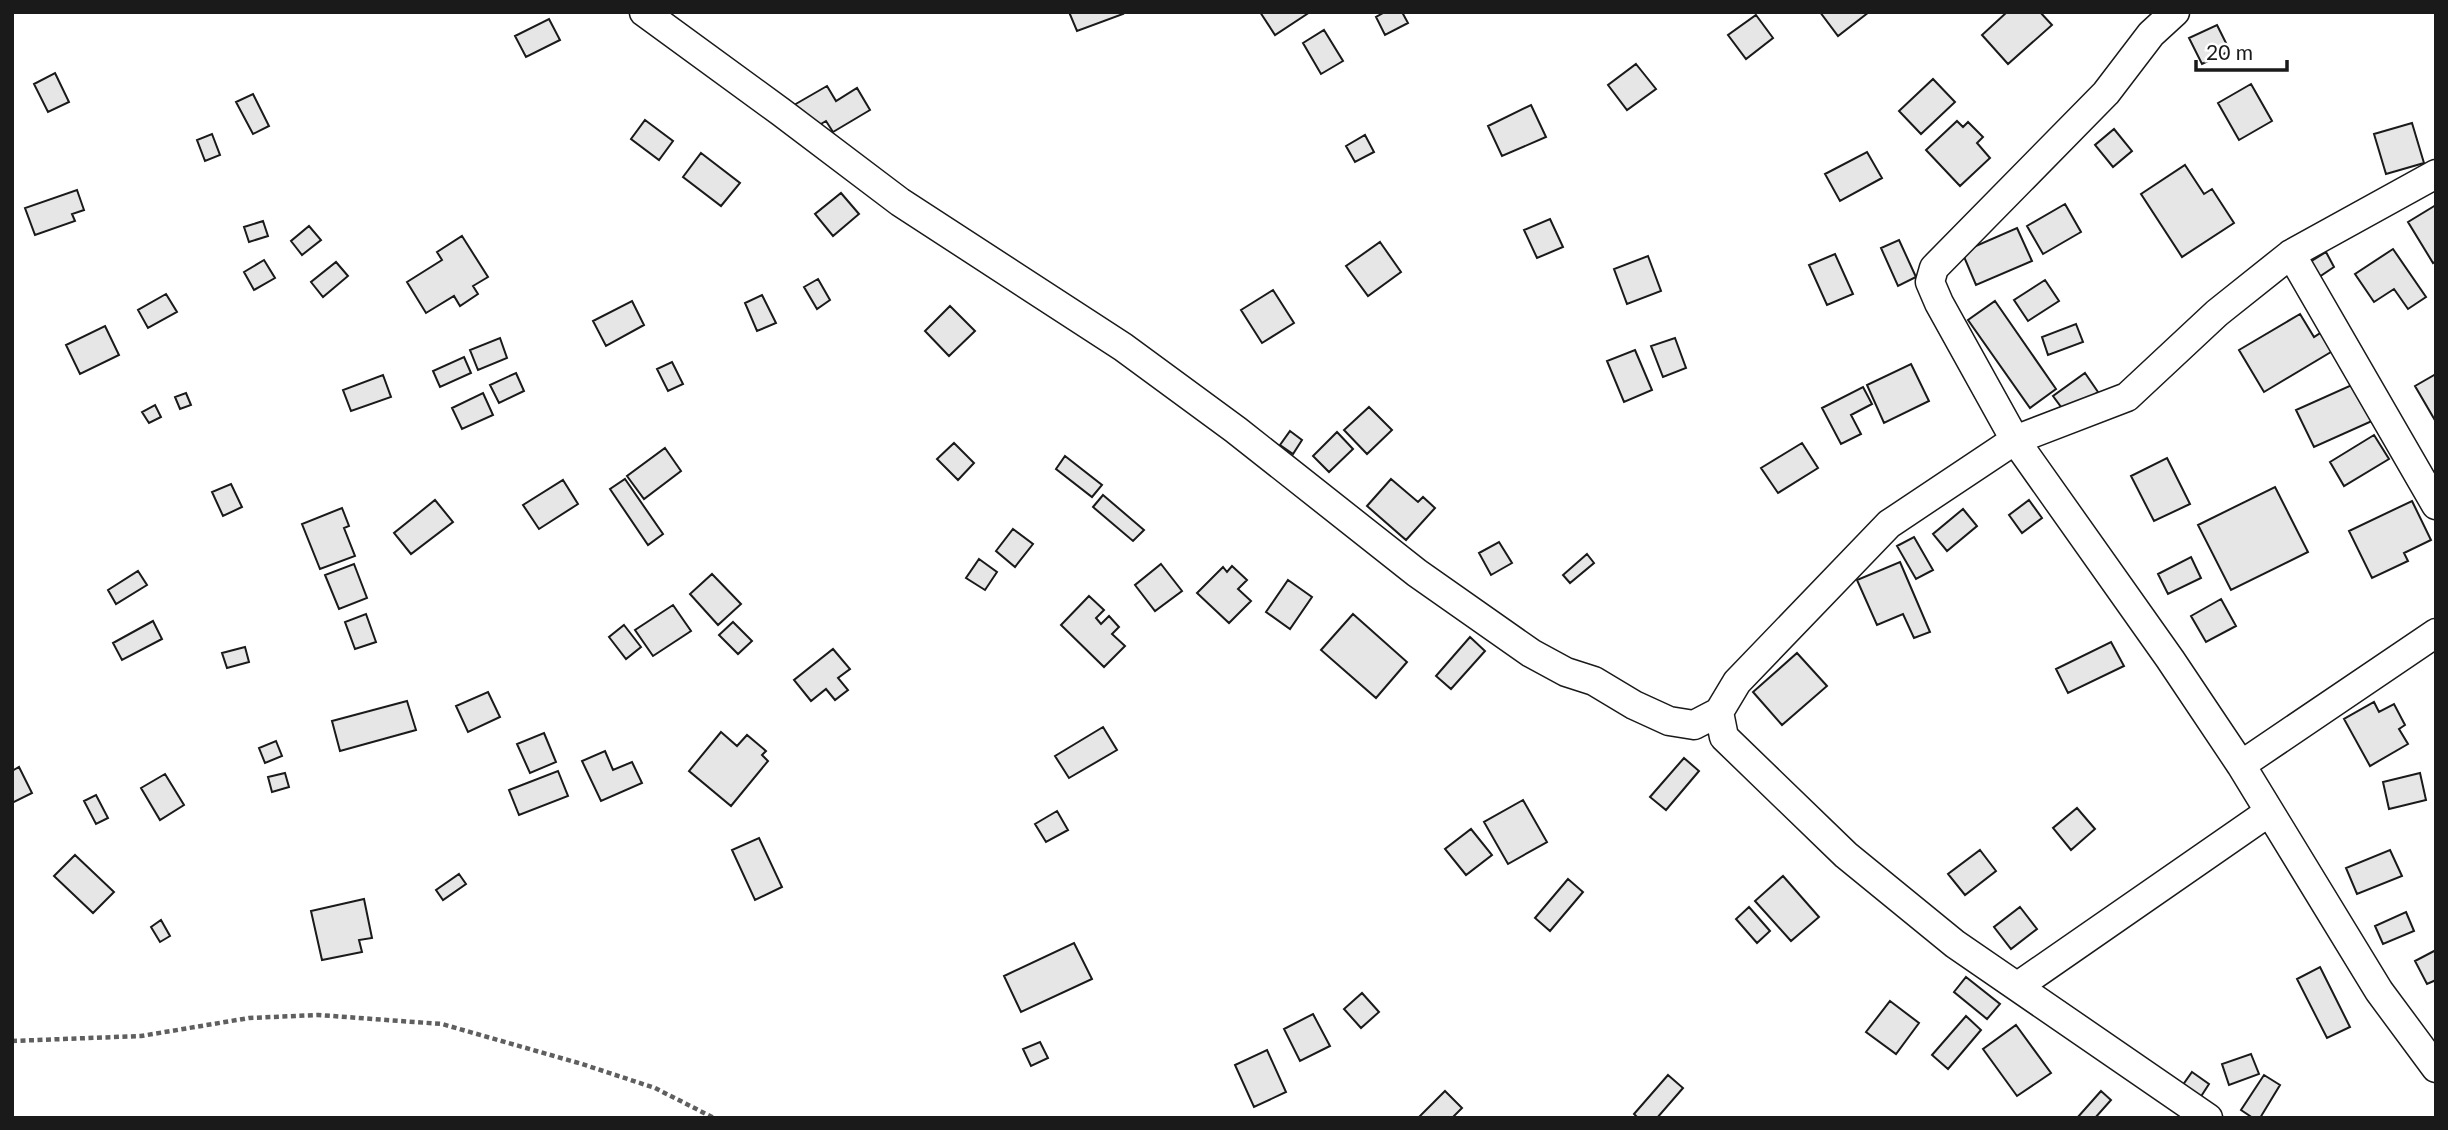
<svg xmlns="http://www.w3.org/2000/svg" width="2448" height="1130" font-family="Lato,sans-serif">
  <rect width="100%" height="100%" fill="#fff"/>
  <path fill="#e6e6e6" stroke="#1a1a1a" stroke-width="2" d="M1069,12H1122L1123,14L1077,31Z
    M1260,12H1310L1275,35Z
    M1385,12H1402L1408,23L1385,35L1376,17Z
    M1820,12H1869L1838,36Z
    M2007,12H2040L2052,25L2008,64L1982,35Z
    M1756,15L1773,38L1746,59L1728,35Z
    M549,19L560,40L526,57L515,36Z
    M2217,25L2230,51L2202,64L2189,38Z
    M1324,30L1343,61L1321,74L1303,43Z
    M1636,64L1656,89L1627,110L1608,85Z
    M55,73L69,102L48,112L34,84Z
    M1933,79L1955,102L1921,134L1899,111Z
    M2251,84L2272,121L2239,140L2218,103Z
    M827,86L836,101L857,88L870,110L833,132L826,121L809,131L794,105Z
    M253,94L269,126L253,134L236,102Z
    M1531,105L1546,137L1502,156L1488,126Z
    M645,120L673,141L659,160L631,139Z
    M1957,121L1963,127L1968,122L1983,137L1977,143L1990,158L1960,186L1926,150Z
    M2412,123L2424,163L2386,174L2374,134Z
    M2114,129L2132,151L2113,167L2095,145Z
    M212,134L220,155L205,161L197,140Z
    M1365,135L1374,152L1355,162L1346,146Z
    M1867,152L1882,178L1840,201L1825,174Z
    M701,153L740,183L721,206L683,177Z
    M2185,165L2204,194L2212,189L2234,223L2182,257L2141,194Z
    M77,190L84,210L72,214L75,221L35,235L25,208Z
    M841,193L859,214L833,236L815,214Z
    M2065,204L2081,232L2043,254L2027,226Z
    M2436,205V261L2433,263L2408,222Z
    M1550,219L1563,247L1537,258L1524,230Z
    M263,221L268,236L249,242L244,227Z
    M309,226L321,240L302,255L291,241Z
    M2017,228L2032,261L1976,285L1962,252Z
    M462,236L488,277L473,286L478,294L460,306L454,296L426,313L407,282L442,260L437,252Z
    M1899,240L1916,277L1898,286L1881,248Z
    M1380,242L1401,272L1368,296L1346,266Z
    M2393,249L2426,297L2408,309L2394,289L2374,302L2355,274Z
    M2326,252L2334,267L2319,277L2310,262Z
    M1835,254L1853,294L1827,305L1809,265Z
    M1648,256L1661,291L1627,304L1614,269Z
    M264,260L275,278L254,290L244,272Z
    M336,262L348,276L323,297L311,282Z
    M818,279L830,300L817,309L804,287Z
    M2045,280L2059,301L2028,321L2014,300Z
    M1273,290L1294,323L1262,343L1241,310Z
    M166,294L177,312L148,328L138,310Z
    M762,295L776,323L757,331L745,303Z
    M632,301L644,325L606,346L593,321Z
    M1995,301L2056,389L2030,408L1968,320Z
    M950,306L975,331L949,356L925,331Z
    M2300,314L2314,337L2325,330L2336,349L2264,392L2239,350Z
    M2076,324L2083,342L2048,355L2042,337Z
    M105,326L119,355L80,374L66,345Z
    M500,338L507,358L478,370L470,350Z
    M1675,338L1686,368L1663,377L1651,346Z
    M1635,350L1652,390L1624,402L1607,361Z
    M464,357L471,373L440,387L433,371Z
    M672,362L683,384L668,391L657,369Z
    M1911,364L1929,401L1884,423L1867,385Z
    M516,373L524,391L499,403L490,385Z
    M2085,373L2098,392L2067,415L2053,396Z
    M2436,374V422L2415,386Z
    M383,375L391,397L351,411L343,390Z
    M2354,384L2372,421L2314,447L2296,410Z
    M1863,387L1872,404L1851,415L1861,434L1841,444L1822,408Z
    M186,393L191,405L180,409L175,397Z
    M483,393L493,415L462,429L452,408Z
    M155,405L161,417L149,423L142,412Z
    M1369,407L1392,430L1367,454L1344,430Z
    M1290,431L1302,440L1293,454L1280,445Z
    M1337,432L1353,449L1329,472L1313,456Z
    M2374,435L2389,459L2344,486L2330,462Z
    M954,443L974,463L958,480L937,459Z
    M1802,443L1818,468L1778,493L1761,468Z
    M665,448L681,471L644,499L627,476Z
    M1065,456L1102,485L1092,497L1056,469Z
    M2167,458L2190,504L2154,521L2131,476Z
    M625,479L663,534L648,545L610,489Z
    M1391,479L1418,502L1423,497L1435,508L1406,540L1367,506Z
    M563,480L578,504L539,529L523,505Z
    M231,484L242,507L223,516L212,492Z
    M2275,487L2308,552L2231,590L2198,525Z
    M1103,495L1144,530L1133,541L1093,507Z
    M435,500L453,522L411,554L394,533Z
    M2029,500L2042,518L2022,533L2009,515Z
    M2412,501L2431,540L2404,553L2408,561L2372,578L2349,531Z
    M342,508L349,526L344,528L355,556L320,569L302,524Z
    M1963,509L1977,526L1947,551L1933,534Z
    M1013,529L1033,544L1015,567L996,551Z
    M1914,537L1933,570L1916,579L1897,546Z
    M1499,542L1512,563L1491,575L1479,553Z
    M1587,554L1594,563L1570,583L1563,575Z
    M2191,557L2201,578L2168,594L2158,574Z
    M979,559L997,572L985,590L966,578Z
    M1900,562L1930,632L1914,638L1903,614L1877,625L1857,580Z
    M354,564L367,598L339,609L325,575Z
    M1161,564L1182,591L1155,611L1135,585Z
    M1232,566L1247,580L1238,589L1251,601L1229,623L1197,593L1223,567L1227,572Z
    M138,571L147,585L116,604L108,590Z
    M712,574L741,604L718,625L690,594Z
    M1288,580L1312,597L1290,629L1266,612Z
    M1089,596L1104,610L1096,618L1101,624L1109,616L1119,627L1112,634L1125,646L1104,667L1061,625Z
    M2221,599L2236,626L2206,642L2191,616Z
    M673,605L691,631L653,656L635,630Z
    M366,614L376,642L355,649L345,622Z
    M1353,614L1407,662L1376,698L1321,650Z
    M153,621L162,639L122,660L113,643Z
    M733,622L752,641L738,654L719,635Z
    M624,625L641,647L626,659L609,637Z
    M1470,637L1485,651L1451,689L1436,676Z
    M2111,642L2124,666L2068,693L2056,669Z
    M245,647L249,662L227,668L222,653Z
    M833,649L850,669L838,678L848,690L835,700L826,689L811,701L794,680Z
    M1797,653L1827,686L1782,725L1753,692Z
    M488,692L500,717L468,732L456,706Z
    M407,701L416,730L340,751L332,721Z
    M2374,702L2379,712L2394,704L2405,725L2399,729L2408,744L2370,766L2344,719Z
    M1103,727L1117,750L1069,778L1055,756Z
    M721,732L737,746L747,735L766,751L762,755L768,761L731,806L689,771Z
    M544,733L556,762L530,773L517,744Z
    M276,741L282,756L265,763L259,748Z
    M605,751L613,770L632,762L642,783L601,801L582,761Z
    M1684,758L1699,771L1666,810L1650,797Z
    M19,767L32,793L12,803V771Z
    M558,771L568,796L519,815L509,790Z
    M285,773L289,787L272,792L268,777Z
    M2420,773L2426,800L2389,809L2383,782Z
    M165,774L184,805L160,820L141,788Z
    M96,795L108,818L96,824L84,801Z
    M1523,800L1547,842L1508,864L1484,822Z
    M2077,808L2095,829L2071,850L2053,828Z
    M1057,811L1068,830L1046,842L1035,824Z
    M1471,829L1492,855L1466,875L1445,849Z
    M759,838L782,887L755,900L732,850Z
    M1980,850L1996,871L1965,895L1948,874Z
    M2390,850L2402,876L2357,894L2346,868Z
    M75,855L114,892L93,913L54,876Z
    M459,874L466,884L443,900L436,890Z
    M1783,876L1819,917L1791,941L1755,901Z
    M1568,879L1583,892L1550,931L1535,918Z
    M364,899L372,938L359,940L362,952L322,960L311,911Z
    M1749,907L1770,931L1757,943L1736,919Z
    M2020,907L2037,929L2011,949L1994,927Z
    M2406,912L2414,931L2383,944L2375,926Z
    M161,920L170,936L160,942L151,927Z
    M1074,943L1092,979L1021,1012L1004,976Z
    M2436,950V980L2427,984L2415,961Z
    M2320,967L2350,1027L2327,1038L2297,979Z
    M1966,977L2000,1004L1987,1019L1954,992Z
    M1362,993L1379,1012L1361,1028L1344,1009Z
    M1890,1001L1919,1023L1896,1054L1866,1032Z
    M1313,1014L1330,1046L1300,1061L1284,1029Z
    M1966,1016L1981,1030L1948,1069L1932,1055Z
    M2016,1025L2051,1073L2017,1096L1983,1049Z
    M1040,1042L1048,1058L1031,1066L1023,1049Z
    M1267,1050L1286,1092L1254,1107L1235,1065Z
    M2251,1054L2259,1074L2229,1085L2222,1064Z
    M2192,1072L2209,1084L2198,1101L2180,1089Z
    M1668,1075L1683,1088L1657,1118H1638L1634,1114Z
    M2264,1075L2280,1085L2260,1118H2253L2241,1110Z
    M1445,1091L1462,1108L1452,1118H1418Z
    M2101,1091L2111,1100L2095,1118H2077Z"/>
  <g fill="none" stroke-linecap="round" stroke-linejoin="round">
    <defs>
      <path id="minor" d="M644,12L781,112L900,202L1123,347L1236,430L1417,573L1531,653L1566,672L1594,681L1634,705L1669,721L1694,725L1719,712L1737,682L1889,524L2015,440L2127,397L2217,313L2291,254L2436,174
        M2175,12L2151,34L2106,93L1934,268L1930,282L1939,303L2015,440L2170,659L2241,765L2379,991L2436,1068
        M2291,254L2436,505
        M1719,712L1724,737L1846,855L1955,944L2208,1118
        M2241,765L2436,633
        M2018,986L2269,812"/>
    </defs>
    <use href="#minor" stroke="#1a1a1a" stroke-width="31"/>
    <path stroke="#5f5f5f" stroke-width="4.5" stroke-dasharray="5 3.5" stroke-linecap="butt" d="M12,1041L141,1036L249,1018L318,1015L442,1024L582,1064L655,1088L714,1118"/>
    <use href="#minor" stroke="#fff" stroke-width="28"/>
  </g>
  <rect width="2448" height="1130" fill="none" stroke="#1a1a1a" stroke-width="28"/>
  <path d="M2196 60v10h91v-10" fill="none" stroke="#1a1a1a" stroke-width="3.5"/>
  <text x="2206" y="60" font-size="21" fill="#1a1a1a" stroke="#ffffff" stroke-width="5" paint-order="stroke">20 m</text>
</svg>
